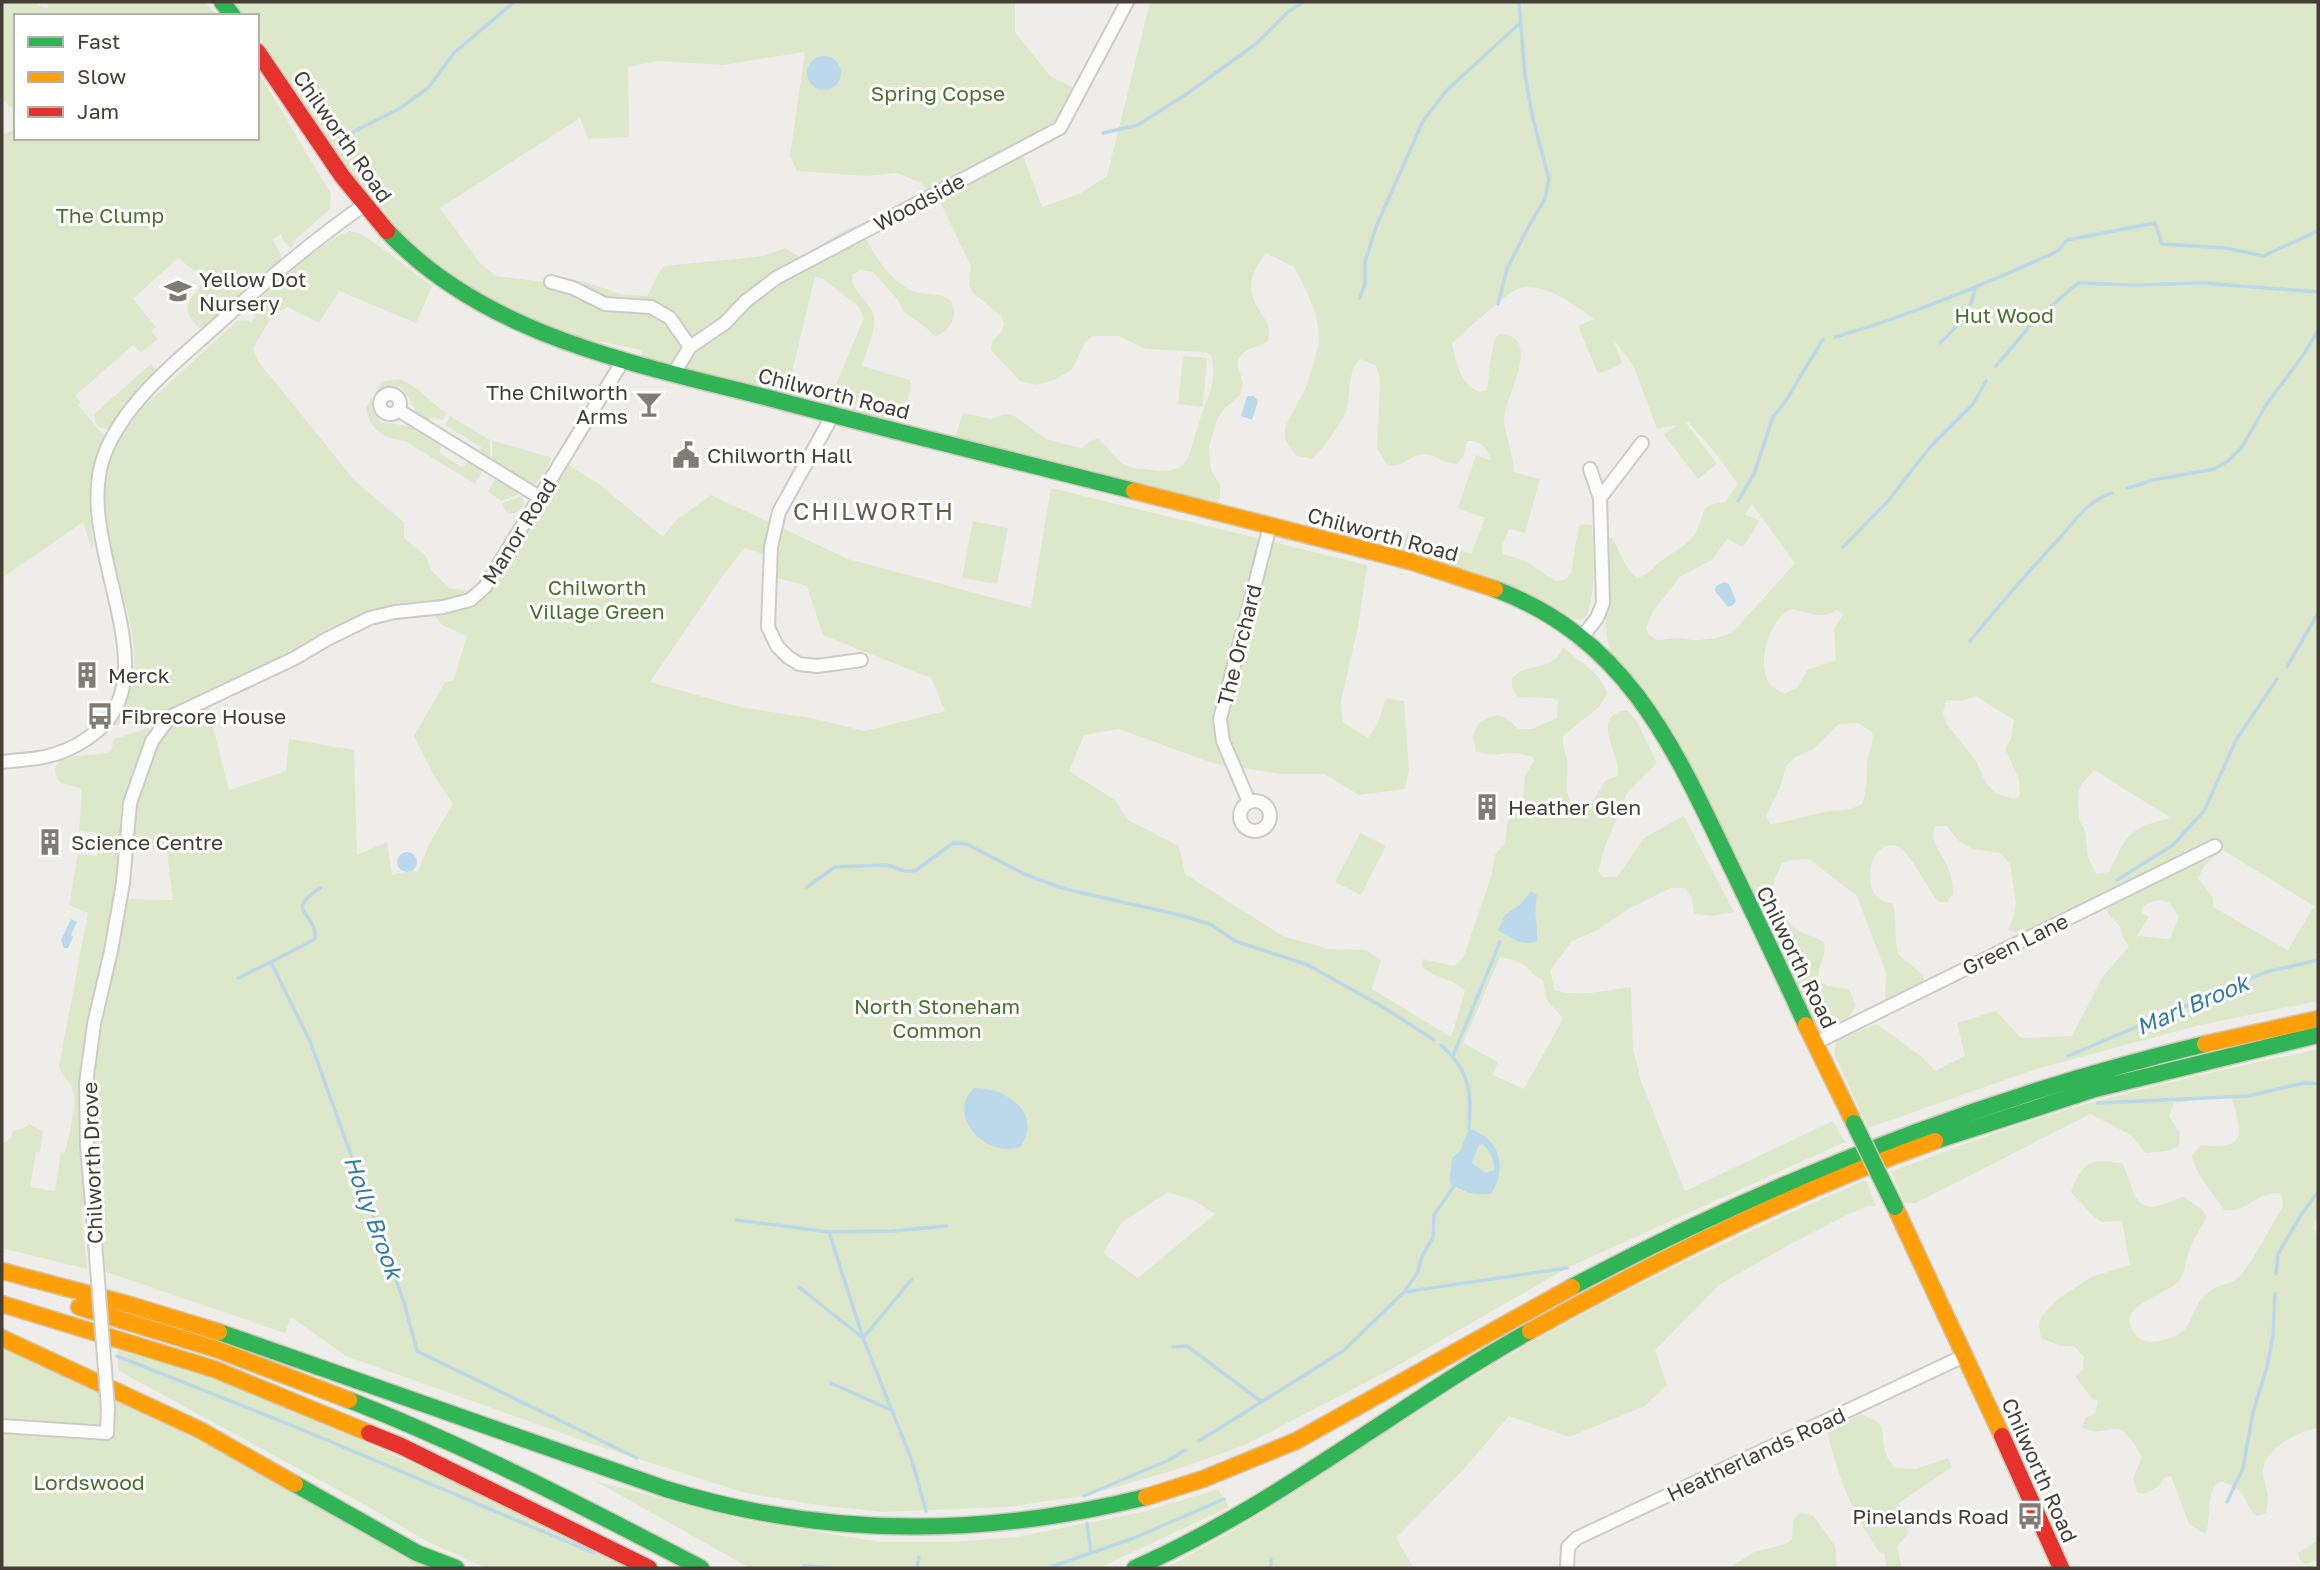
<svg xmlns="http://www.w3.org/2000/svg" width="2320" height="1570" font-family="'Golos Text',sans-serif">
  <rect width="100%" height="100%" fill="#efede9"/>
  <path fill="#dde8ca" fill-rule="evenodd" d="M2,2L5,4L7,2H38L37,5L47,8L49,2H205L218,16H16V111L2,100Z
    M231,2H1015V32L1050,76L1074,88L1053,142L1023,155L1042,207L1079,194L1107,176L1150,2H2318V1001L2200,1025L2036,1069L1868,1128L1834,1053L1836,1041L1877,1024L1922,1057L1935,1071L1965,1056L1957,1023L1996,1011L2021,1038L2072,1036L2102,978L2129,946L2123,938L2121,928L2110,916L2099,895L2032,929L2019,933L2008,930L2014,915L2016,903L2010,864L2000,853L1972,849L1959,841L1947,826H1935C1929,843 1943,854 1949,870C1952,878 1953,885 1953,894L1947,902H1938C1929,890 1908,849 1897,846C1871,839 1862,883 1878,898C1882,901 1888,903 1893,904C1897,921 1894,937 1898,954L1923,975L1924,982L1885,1000L1886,973L1857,896L1809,859L1792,860L1782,863C1772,885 1769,889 1781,910C1785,916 1788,923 1794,928C1801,933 1815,937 1824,942C1828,955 1816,966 1819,981L1828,986L1849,989L1856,1006L1847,1019L1819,1031L1662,714C1645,700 1618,670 1610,650C1602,626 1606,568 1606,540L1611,537C1622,552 1622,565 1637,578C1650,575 1654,565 1664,559C1673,552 1684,547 1691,539C1708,522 1692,504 1725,502L1738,484L1714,451L1688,422L1686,423L1717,464L1698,479L1664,435L1677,425L1657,429L1633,365L1613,339L1622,363L1598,374L1578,326L1594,319C1574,304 1545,283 1520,288C1508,291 1464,333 1452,343C1456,363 1460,384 1480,392L1487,390C1490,375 1490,345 1498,334C1545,333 1505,397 1504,417C1504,435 1514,454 1514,472L1540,479L1525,533L1509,529L1502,546L1503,554L1525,561L1555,581L1565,580L1571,573L1579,524L1592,525C1593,555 1597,589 1586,617L1580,620L1399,555L1407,532L1471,554L1485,518L1458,508L1476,455L1491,460C1486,447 1482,441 1467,441L1463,457L1457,464C1444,464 1432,451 1419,455C1406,458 1402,468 1387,465L1377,448L1380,379L1376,366L1360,359C1346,374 1352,393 1346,411C1341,424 1322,451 1311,459L1295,455L1285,439V427L1307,385L1319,343L1318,329L1316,315L1306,290L1294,267L1266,253C1226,303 1281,314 1267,342C1253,349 1243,347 1237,363L1243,382L1240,395L1224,409L1217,420L1209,447L1211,470L1220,485V498L1217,505L955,437L963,413L991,419L1005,414L1013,415L1046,439L1081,448L1092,440L1098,439C1109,446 1114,459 1125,465C1132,469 1143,469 1151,470C1193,475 1188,454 1199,422C1207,396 1218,385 1211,355L1205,352L1146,349L1118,336H1093L1086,341L1072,370L1054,380L1037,385L1020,381L991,350L992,342L1002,331L1004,323L1001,316L973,293L969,285L971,266L942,206L921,183L897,173L866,176L797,171L790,156L805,52L723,65L658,61L628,67L629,137L588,139L580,118L440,208L480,263L496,276L544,282L584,281L619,294L647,296C654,286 655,274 665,266L764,256L785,248L800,257L847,229L859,225C871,250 885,276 910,290C921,296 943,291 951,302C960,315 947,336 934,336L929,330L903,311L898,300L873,272L861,270L852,275C851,294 872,301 874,318C876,330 865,354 862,366L910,380C912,393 904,414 893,422L827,405L864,318L859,307L822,278L815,277L787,393L642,357V350L572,336L502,306L440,269L376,210L257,34V16H243ZM1752,504L1795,563L1732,633L1716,638L1697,640L1678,638L1657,640L1648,634L1646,628L1653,611L1680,577L1713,559L1727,539L1743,547L1760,521L1745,514ZM1792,609C1809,612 1821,621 1837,610L1843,614L1834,629L1836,660L1807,670L1797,688L1784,694C1780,691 1773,688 1770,684C1755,665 1770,616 1792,609ZM1976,696L2014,720L2011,739L2005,748L2019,780L2020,795L2014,799L1995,793L1986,783L1976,761L1946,723L1943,713L1946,700L1961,701ZM1858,723L1872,732C1875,744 1867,753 1867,765C1866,779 1868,790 1862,804C1844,814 1835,808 1819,813C1802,817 1788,822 1770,824L1766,816L1781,785L1786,766L1795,757L1813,749L1839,724ZM2094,770L2171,818C2130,828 2127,833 2109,872L2096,874L2088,857L2085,830L2079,820L2078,794L2081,785ZM2223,850L2314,906L2288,950L2213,907V898L2198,878L2205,865ZM2162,900L2169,903L2179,916L2170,939L2138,936L2134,940L2149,917L2141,913L2143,907L2150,902Z
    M257,70L331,194L330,209L296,239L291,248L284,242L281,234L273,240L281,255V262L207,326L199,328C178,305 189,301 206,280L178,258L133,299L156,327L151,331L158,339L141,353L133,345L75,396L81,402L78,405L105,437C91,481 86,500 94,546L91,548L83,522L2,578V135L16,129V138H257Z
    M350,231C368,232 413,274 432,286L416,323L339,291L319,323L288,307L273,315L253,348L258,361L355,481L404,522V538L426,556L431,570L449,588L472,591L453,599L412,604L171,714L113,726C122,711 130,695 133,677C141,635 116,581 108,540C105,526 102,511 102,497C104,464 121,435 141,409L237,321L247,320L251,322L255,318L252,308C268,289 328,236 350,231Z
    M1183,356L1207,358L1203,407L1178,404Z
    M151,364L157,371L156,376L130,400L109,429L100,428L96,423L94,414Z
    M400,379C419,387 430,402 446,413L442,421L434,417L427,421C409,409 413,397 399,386L385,387L374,394L383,381Z
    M372,396V409L380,422L409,426L432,441L434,438L441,444L440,453L462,467L469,461L482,468V472L475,484L405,441C384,438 369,430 366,408Z
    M450,416L490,440V461L480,458L481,447L445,425Z
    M492,440L552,458C546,469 542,484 529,486L493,465Z
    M569,465L599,484L663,537L676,520L711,495L848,559L1031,608L1051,488L1367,565L1358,627L1341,701L1343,722L1368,738L1378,723L1386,698L1404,701L1409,770L1405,789L1359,795L1324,774H1280L1212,763L1119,729L1084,735L1069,771L1115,800L1128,820L1179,846L1185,874L1283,936L1329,949L1366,950L1381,960L1372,989L1451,1037L1465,991C1454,978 1434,979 1421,966L1423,959L1454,966L1463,958L1492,874L1495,855L1505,843L1507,823L1523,801L1525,776L1534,760L1532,757C1527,756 1521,753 1515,753C1501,753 1491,758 1476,751L1473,735L1478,724C1496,711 1503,713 1518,729H1532L1557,718L1558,701L1551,698L1517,697L1512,687V678C1529,660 1552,674 1563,647C1576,659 1604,675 1607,694L1599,707L1563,736C1562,744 1565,751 1567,759C1570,776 1560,793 1576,807L1590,806L1605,781L1617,776C1624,757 1586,716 1627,710L1637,722L1657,763L1627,793L1604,849L1598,871L1603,877H1617L1645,837L1684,816L1734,912L1711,916L1694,914L1692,898L1685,888H1671L1628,909L1598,930L1572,941L1550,971L1555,990C1578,998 1607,990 1631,987L1633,1049L1641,1081L1685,1191L1833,1121L1845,1142L1567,1268L1388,1371L1245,1445L1175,1470L1084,1496L1006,1507L882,1512L818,1505L745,1493L598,1446L346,1356L291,1317L285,1333L106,1272L99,1210L81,1207L87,1269L2,1248V1144L10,1139L13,1131L24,1128L29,1124L43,1131L40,1152H36L30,1187L55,1191L60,1156L61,1152L65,1153C68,1138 78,1103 73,1090C70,1080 62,1078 59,1066L88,913L69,905L78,854L97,856L99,833L79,831L82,789L59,782C40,748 98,759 111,751L114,739L149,728L157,748L171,728L208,706L229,790L286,771L289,739L354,750L357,855L387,842L392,875L413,870L418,872L428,846L453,804L435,777L414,736L445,682L453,681L467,636L442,625L433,613L480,601L488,593ZM745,548L774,558L778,578L807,586L823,635L931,678L945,711L865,731L811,718L740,707L650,682L721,578ZM130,846L167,851L173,900L127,899ZM1500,957C1508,959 1517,960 1524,965C1531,970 1534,977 1543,980L1546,999L1563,1019L1524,1089L1493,1075L1498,1062L1463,1043ZM1480,1132L1499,1156L1491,1194L1461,1191L1449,1182L1452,1158ZM1168,1192L1195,1201L1215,1214L1138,1278L1103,1253L1122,1222Z
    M496,477L520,492L519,494L502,501L488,492Z
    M522,496L524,504L519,511L512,514L506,512L502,503Z
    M973,521L1008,528L997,584L962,578Z
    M1360,833L1386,846L1361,895L1335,882Z
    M2318,1049V1212L2313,1228L2318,1237V1428C2299,1431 2267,1447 2263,1469C2262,1478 2267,1488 2268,1497C2268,1502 2267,1508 2266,1513L2257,1516C2246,1507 2248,1498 2238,1490C2201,1461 2214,1519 2205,1534L2189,1524L2171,1476L2164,1478C2160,1487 2153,1490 2144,1494L2137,1492L2133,1479L2142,1457C2137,1449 2132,1439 2125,1433C2113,1422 2099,1439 2082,1427L2085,1418L2095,1414L2098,1401L2092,1399L2076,1377L2083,1369L2084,1357L2074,1346H2061L2041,1338L2039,1325L2042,1316L2058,1299L2091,1277L2130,1265L2122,1221L2102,1222L2092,1215L2071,1192C2083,1161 2090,1159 2122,1163C2132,1178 2131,1212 2157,1206C2167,1204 2174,1199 2184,1197L2202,1209L2207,1218C2200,1229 2193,1239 2189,1251C2185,1262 2186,1272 2179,1281C2167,1294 2132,1301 2130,1319C2129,1326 2133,1333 2138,1337C2143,1342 2152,1342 2158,1341C2201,1334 2185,1309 2209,1292C2217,1285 2229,1285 2238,1278C2249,1269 2274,1221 2283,1206L2281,1193C2254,1192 2247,1214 2224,1210C2213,1192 2196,1176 2192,1155L2201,1145C2250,1151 2241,1131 2231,1096L2174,1103L2169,1116L2180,1133L2179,1146L2168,1151L2146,1153L2131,1135L2090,1114L1916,1203H1905L1891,1172C1951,1149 2011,1126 2073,1108C2154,1085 2236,1067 2318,1049Z
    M1482,1144C1489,1149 1495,1162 1494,1170L1486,1173L1472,1163L1479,1145Z
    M1866,1180L1876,1206H1867L1849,1214L1794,1242L1719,1285L1655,1350L1667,1385L1645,1406L1569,1437L1509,1416L1463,1470L1396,1538L1414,1568H1166C1288,1504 1398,1419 1518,1350C1630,1285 1747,1231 1866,1180Z
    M2,1347C150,1408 289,1490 429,1568H2Z
    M117,1350L213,1377L477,1491L634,1568H486L428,1542L369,1507L119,1371Z
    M1861,1414C1893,1428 1878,1427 1886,1453C1887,1458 1892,1464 1895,1468L1916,1469L1948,1458L1952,1467L1899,1503L1906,1517L1908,1534L1897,1546L1902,1568H1887L1884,1553L1879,1552C1853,1514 1836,1474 1827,1430Z
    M595,1481L744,1520L881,1542H953L1016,1537L1143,1512L1218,1489L1229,1507L1099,1568H750Z
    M1799,1513L1813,1515L1835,1546L1837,1568H1729L1754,1552L1786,1544L1792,1539L1793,1521Z
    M2318,1540V1560L2306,1564L2300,1561L2298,1553Z"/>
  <path fill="#bbd9eb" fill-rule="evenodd" d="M807 73a17 17 0 1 1 34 0a17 17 0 1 1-34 0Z
    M1247,396H1254L1258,401L1252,420L1241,416Z
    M1724,582L1729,584L1736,601L1733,605L1728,607L1715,591L1716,586Z
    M397 862a10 10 0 1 1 20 0a10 10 0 1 1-20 0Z
    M1531,891L1537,895C1533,914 1538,924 1537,941C1524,947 1510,938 1498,930L1505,915L1520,905Z
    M71,919L77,922L71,935L73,937L68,948H64L61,940Z
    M974,1088C1006,1087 1044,1114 1020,1147C989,1160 944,1116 974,1088Z
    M1469,1129C1500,1137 1508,1168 1491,1194C1473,1195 1463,1193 1449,1182L1452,1158L1460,1151ZM1482,1144C1489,1149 1495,1162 1494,1170L1486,1173L1472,1163L1479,1145Z"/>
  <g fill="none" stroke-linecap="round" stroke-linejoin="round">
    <path stroke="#bbd9eb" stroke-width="3.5" d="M353,132L399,109L428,88L454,53L514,2
      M1103,133L1138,125L1188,93L1257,43L1288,12L1303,2
      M1360,298L1365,283V262L1376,227L1423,121L1447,90L1519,24
      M1498,304L1507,269L1530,224L1545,199L1549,179L1533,119L1525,75L1519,2
      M1835,337C1912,315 1985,284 2058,251L2067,240L2155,223L2162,244L2226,248L2263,256L2318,231
      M1940,343C1958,326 1971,313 1975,288
      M1996,366L2035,320L2078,283L2134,285L2203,283L2318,292
      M2128,488L2153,480L2214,469L2228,461L2242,447L2266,405L2304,354L2318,330
      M1738,501L1754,474L1773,417L1785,402L1823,339
      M1843,547L1888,501L1931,446L1973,404L1986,381
      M1970,641C1998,607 2026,574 2056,542C2074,523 2085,502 2112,493
      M2287,667L2318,613
      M2117,880L2173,845L2204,811L2236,740L2277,679
      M807,887L835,867L887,865L905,871H915L953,843L967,844L1024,874L1065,889L1184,916L1212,925L1235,941L1308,965L1383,1007L1434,1040
      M320,888C282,913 318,912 315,939L271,962L310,1041L404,1302L417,1351L637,1458
      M238,978L271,962
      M1441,1045C1471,1072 1471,1091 1469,1129
      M1453,1056L1500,942
      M2068,1056L2266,972L2318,960
      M2098,1103L2248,1096L2304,1083L2318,1084
      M736,1220L829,1232L893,1231L946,1226
      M829,1232L863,1338L912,1461L926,1511
      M2276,1274L2278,1254L2301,1215L2318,1192
      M799,1287L863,1338L912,1279
      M1404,1292L1567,1268
      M1173,1347L1187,1346L1262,1402
      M117,1356L296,1427L594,1553
      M831,1383L893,1411
      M1199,1441L1343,1351L1404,1292L1418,1272L1422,1256L1433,1237L1434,1215L1454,1186
      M1084,1496L1169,1460L1185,1450
      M2227,1502L2243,1468L2253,1412L2267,1367L2273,1335L2275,1294
      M1087,1523L1091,1553
      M1271,1559V1568
      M804,1566L830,1568
      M917,1568L919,1557
      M1048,1568L1134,1538L1224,1499"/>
    <defs>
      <path id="street" d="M551,282L573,288L605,304L651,307L670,318L690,347
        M674,373L690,347L725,323L746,301L776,278L1060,128L1127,2
        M380 404a10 10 0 1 1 20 0a10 10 0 1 1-20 0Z
        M398,410L541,498
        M835,415L830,420L779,512L771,547L768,627L777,646L788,657L799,664L817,666L861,660
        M1600,498L1642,443
        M1582,637L1597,618L1603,603L1600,498L1590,469
        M2,762C16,760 30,760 44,757C59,754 75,747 88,738C179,678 69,543 105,453C126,401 176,362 216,326C263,283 311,242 364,205
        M1240 816a15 15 0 1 1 30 0a15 15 0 1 1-30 0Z
        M1249,802L1223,741L1220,719L1270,526
        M1815,1043L2215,846
        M92,1204L87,1145L86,1083L94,1024L111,951L123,883L130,803L152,741L170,717L295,658L327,639L370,618L395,612L443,607L470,600L485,587L624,359
        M2,1426L107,1433L108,1408
        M1567,1568L1568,1547L1577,1538L1966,1355"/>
      <path id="fast" d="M222,2L233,16
        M387,231C488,339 643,365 780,401C897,432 1016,461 1134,491
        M1495,589C1623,637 1671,740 1726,856C1753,912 1780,968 1806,1025
        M1935,1141L2095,1089L2318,1035
        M1572,1287C1773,1180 1984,1097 2205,1044
        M219,1332L666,1489C824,1538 986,1537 1146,1497
        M349,1400C470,1447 586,1508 701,1568
        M295,1484L417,1553L456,1568
        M1135,1568C1276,1506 1396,1406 1530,1331"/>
      <path id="slow" d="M1134,491L1409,561L1495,589
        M1806,1025L1854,1123
        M2205,1044L2318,1019
        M1895,1207L2002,1436
        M2,1271L127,1304L219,1332
        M2,1304L214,1369L369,1433
        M79,1307L216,1349L349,1400
        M1530,1331C1660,1259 1794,1191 1935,1141
        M2,1338L200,1430L295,1484
        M1146,1497L1203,1479L1296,1441L1572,1287"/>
      <path id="jam" d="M257,51L342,176L387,231
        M369,1433L401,1446L649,1568
        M2002,1436L2061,1568"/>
    </defs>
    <use href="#street" stroke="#cdcbc7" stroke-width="16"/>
    <use href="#fast" stroke="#d0c8b8" stroke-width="19"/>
    <use href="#slow" stroke="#d0c8b8" stroke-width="19"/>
    <use href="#jam" stroke="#d0c8b8" stroke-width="19"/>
    <use href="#street" stroke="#fdfcfc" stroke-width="12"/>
    <use href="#fast" stroke="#30b455" stroke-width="16"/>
    <use href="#slow" stroke="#ff9f0a" stroke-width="16"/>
    <use href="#jam" stroke="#e5322d" stroke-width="16"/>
    <defs>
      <path id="street-bridge" d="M92,1204L108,1408"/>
      <path id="fast-bridge" d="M1854,1123L1895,1207"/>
    </defs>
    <use href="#street-bridge" stroke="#cdcbc7" stroke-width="16" stroke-linecap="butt"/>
    <use href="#fast-bridge" stroke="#d0c8b8" stroke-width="19" stroke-linecap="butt"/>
    <use href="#street-bridge" stroke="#fdfcfc" stroke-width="12"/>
    <use href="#fast-bridge" stroke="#30b455" stroke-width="16"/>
  </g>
  <defs>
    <symbol id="school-bare" viewBox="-9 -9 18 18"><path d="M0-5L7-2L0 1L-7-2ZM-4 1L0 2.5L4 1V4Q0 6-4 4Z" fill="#807b75" stroke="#fff" stroke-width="2.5" paint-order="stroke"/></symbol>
    <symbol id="bar-bare" viewBox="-9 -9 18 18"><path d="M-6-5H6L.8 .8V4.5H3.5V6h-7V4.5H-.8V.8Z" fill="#807b75" stroke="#fff" stroke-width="2.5" paint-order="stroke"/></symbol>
    <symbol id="civic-bare" viewBox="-9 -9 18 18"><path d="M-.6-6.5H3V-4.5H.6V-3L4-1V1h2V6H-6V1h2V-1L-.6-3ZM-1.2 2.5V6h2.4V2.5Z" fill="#807b75" stroke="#fff" stroke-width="2.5" paint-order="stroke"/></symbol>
    <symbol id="building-bare" viewBox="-9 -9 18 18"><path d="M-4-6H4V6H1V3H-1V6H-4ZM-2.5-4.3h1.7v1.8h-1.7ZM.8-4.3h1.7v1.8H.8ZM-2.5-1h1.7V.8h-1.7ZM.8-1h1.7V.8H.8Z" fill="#807b75" stroke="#fff" stroke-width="2.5" paint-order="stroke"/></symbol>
    <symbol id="bus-bare" viewBox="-9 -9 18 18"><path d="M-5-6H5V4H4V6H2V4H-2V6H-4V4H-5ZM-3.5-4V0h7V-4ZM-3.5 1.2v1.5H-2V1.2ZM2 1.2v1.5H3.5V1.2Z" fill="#807b75" stroke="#fff" stroke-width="2.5" paint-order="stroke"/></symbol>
  </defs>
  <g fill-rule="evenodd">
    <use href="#school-bare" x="159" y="272" width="38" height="38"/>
    <use href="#bar-bare" x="630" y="385" width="38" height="38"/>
    <use href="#civic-bare" x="667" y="436" width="38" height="38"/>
    <use href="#building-bare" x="68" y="656" width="38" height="38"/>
    <use href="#bus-bare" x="81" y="697" width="38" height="38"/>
    <use href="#building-bare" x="1468" y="788" width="38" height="38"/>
    <use href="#building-bare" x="31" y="823" width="38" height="38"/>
    <use href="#bus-bare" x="2011" y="1497" width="38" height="38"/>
  </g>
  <g text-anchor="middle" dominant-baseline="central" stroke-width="6" stroke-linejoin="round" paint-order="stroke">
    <g font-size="21" fill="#48732c" stroke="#fff">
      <text x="938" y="93">Spring Copse</text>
      <text x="110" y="215">The Clump</text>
      <text x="2004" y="315">Hut Wood</text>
      <text x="597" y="587">Chilworth<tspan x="597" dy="24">Village Green</tspan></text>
      <text x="937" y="1006">North Stoneham<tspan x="937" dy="24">Common</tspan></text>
      <text x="89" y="1482">Lordswood</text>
    </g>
    <g font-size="21" fill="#443e36" stroke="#fff">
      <text transform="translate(343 136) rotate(55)">Chilworth Road</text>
      <text transform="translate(919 202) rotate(-28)">Woodside</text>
      <text transform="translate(834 393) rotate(14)">Chilworth Road</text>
      <text transform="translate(519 531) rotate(-58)">Manor Road</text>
      <text transform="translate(1383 534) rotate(15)">Chilworth Road</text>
      <text transform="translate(1239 645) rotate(-76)">The Orchard</text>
      <text transform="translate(2015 944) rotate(-26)">Green Lane</text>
      <text transform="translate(1797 957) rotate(64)">Chilworth Road</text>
      <text transform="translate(92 1163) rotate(-92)">Chilworth Drove</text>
      <text transform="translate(1756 1454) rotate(-25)">Heatherlands Road</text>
      <text transform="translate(2040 1470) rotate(66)">Chilworth Road</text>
    </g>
    <g font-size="21" fill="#443e36" stroke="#fff" text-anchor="start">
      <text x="199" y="279">Yellow Dot<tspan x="199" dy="24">Nursery</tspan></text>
      <text x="628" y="392" text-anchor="end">The Chilworth<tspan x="628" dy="24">Arms</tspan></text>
      <text x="707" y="455">Chilworth Hall</text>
      <text x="108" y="675">Merck</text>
      <text x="121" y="716">Fibrecore House</text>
      <text x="1508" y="807">Heather Glen</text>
      <text x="71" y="842">Science Centre</text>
      <text x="2009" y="1516" text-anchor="end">Pinelands Road</text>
    </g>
    <g font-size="23" font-style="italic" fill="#357baa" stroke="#fff">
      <text transform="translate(2192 1004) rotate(-23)">Marl Brook</text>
      <text transform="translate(374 1217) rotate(70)">Holly Brook</text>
    </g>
    <g font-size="24" letter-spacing="2" fill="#675c4d" stroke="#fff">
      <text x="874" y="510">CHILWORTH</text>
    </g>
  </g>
  <rect width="2320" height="1570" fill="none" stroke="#443e36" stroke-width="7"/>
  <rect x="14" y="14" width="245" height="126" fill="#ffffff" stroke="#b4b2af" stroke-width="2"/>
  <rect x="28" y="37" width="35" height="10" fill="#30b455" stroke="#b4b2af" stroke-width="2"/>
  <text x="77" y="49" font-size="21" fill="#443e36">Fast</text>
  <rect x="28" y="72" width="35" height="10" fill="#ff9f0a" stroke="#b4b2af" stroke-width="2"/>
  <text x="77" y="84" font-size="21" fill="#443e36">Slow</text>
  <rect x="28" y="107" width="35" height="10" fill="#e5322d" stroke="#b4b2af" stroke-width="2"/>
  <text x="77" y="119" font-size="21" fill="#443e36">Jam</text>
</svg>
